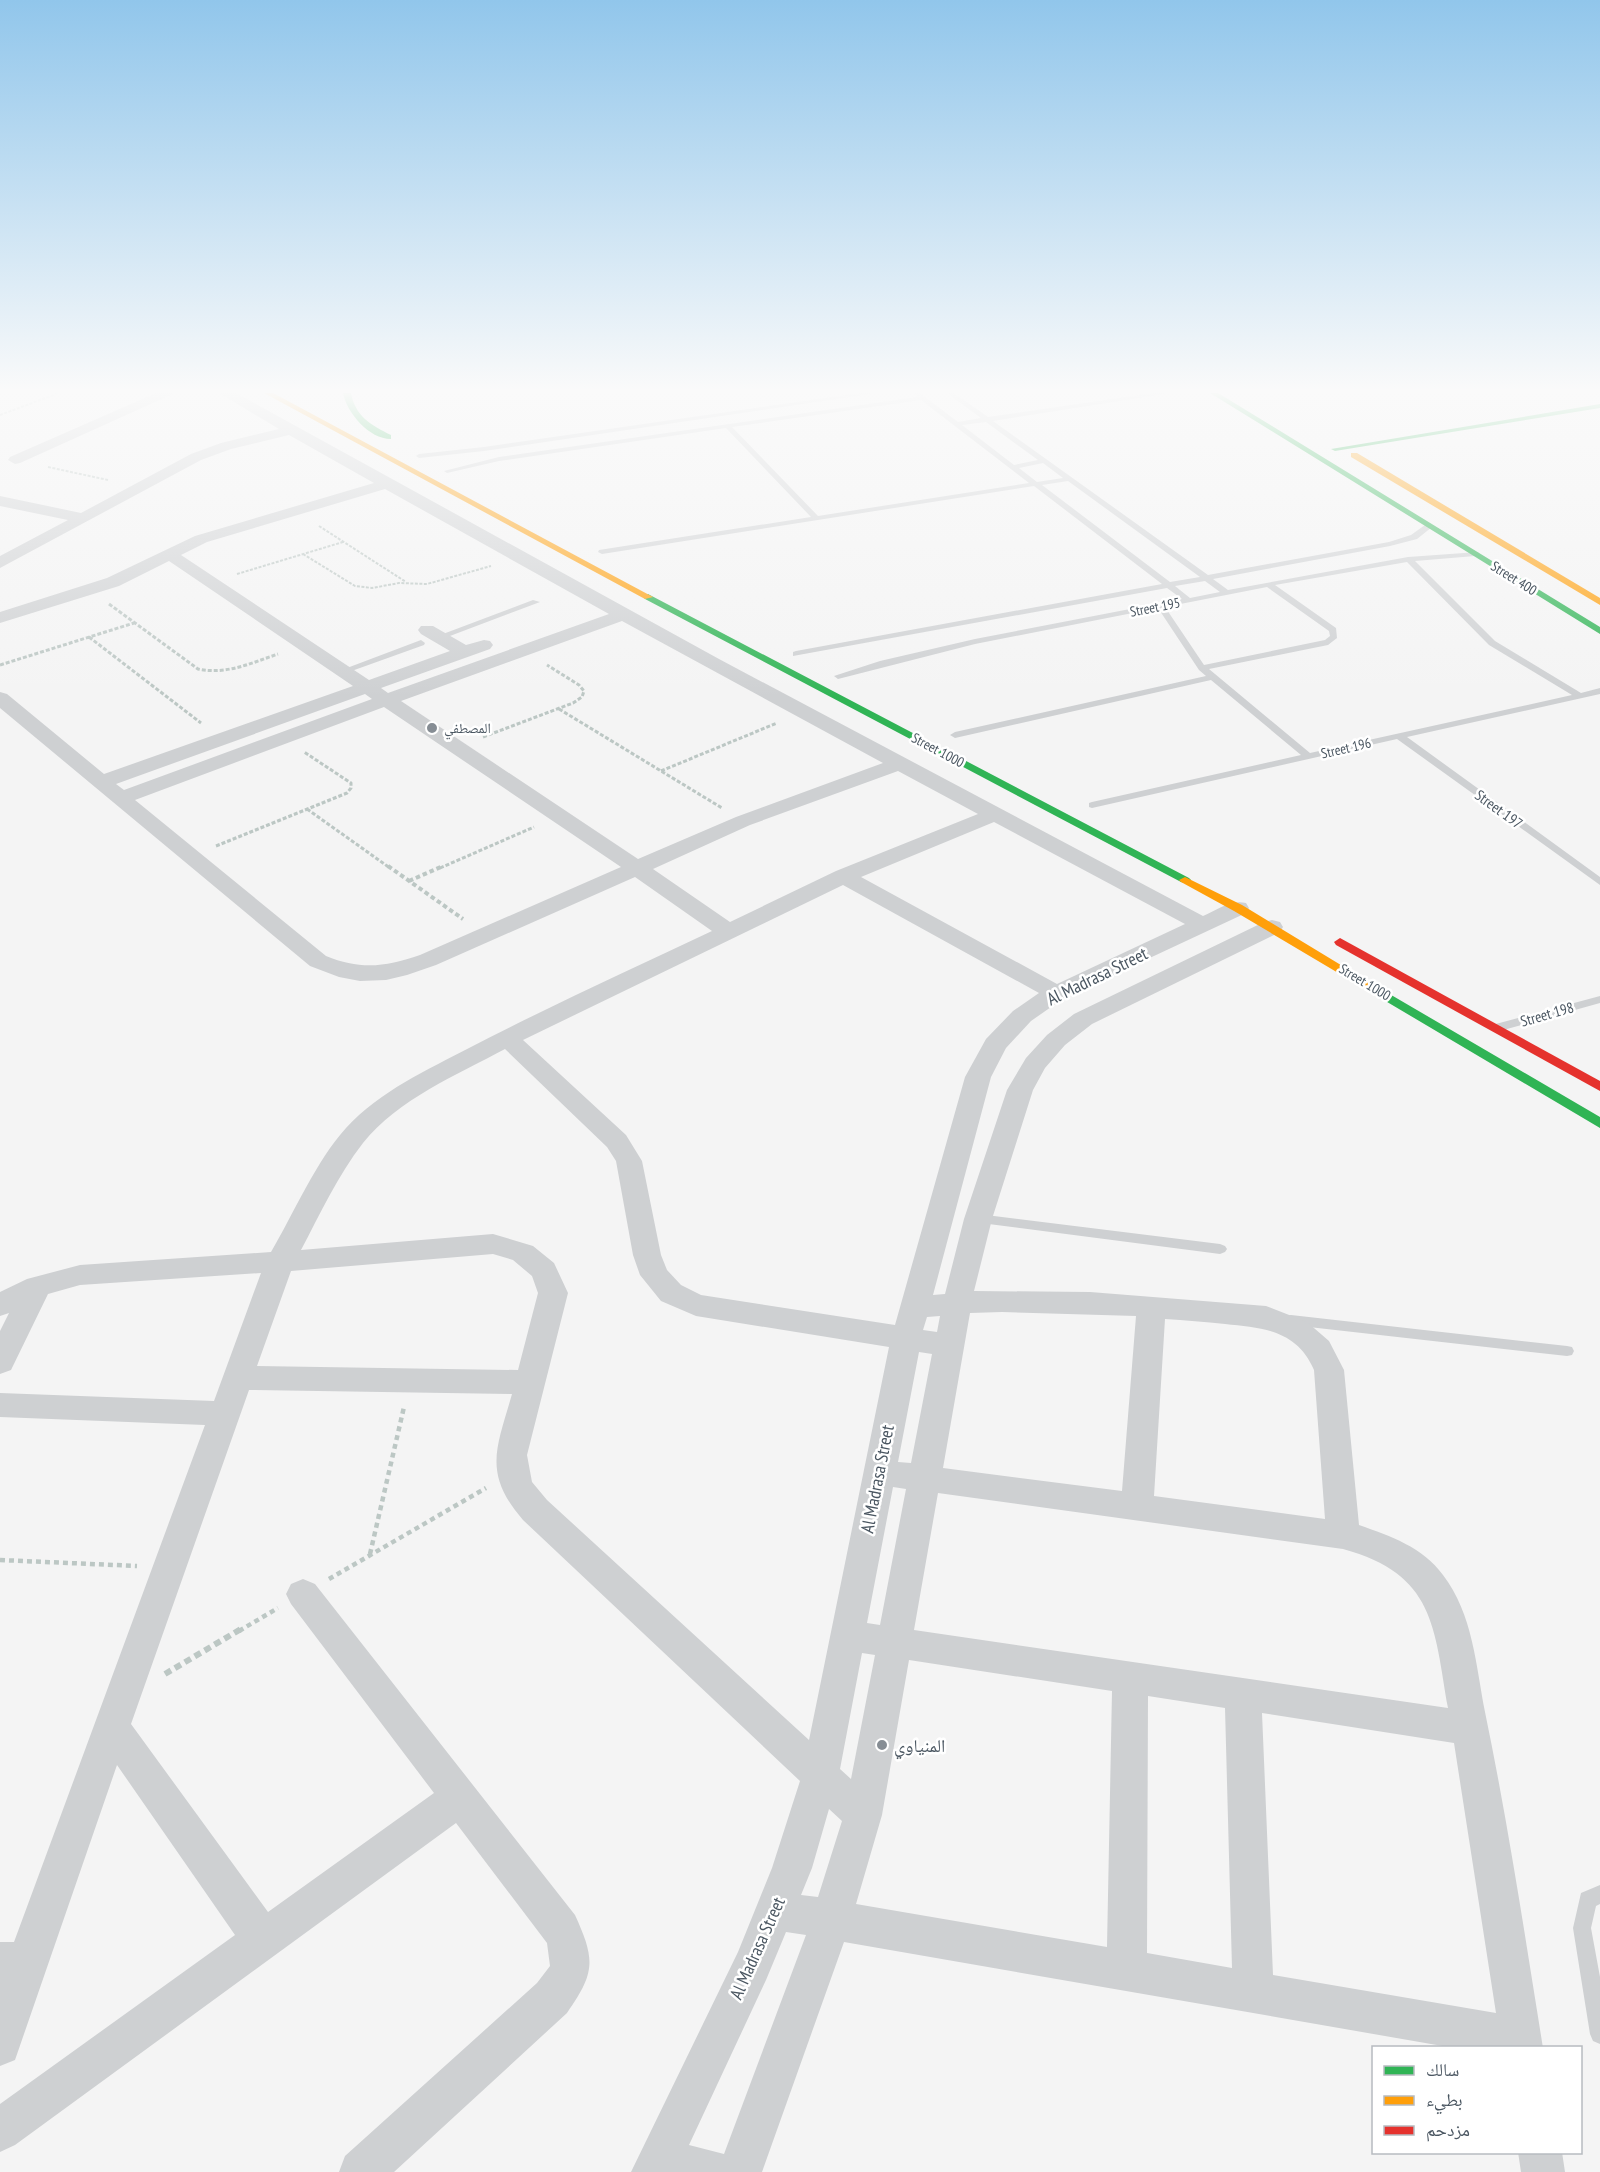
<svg xmlns="http://www.w3.org/2000/svg" width="1600" height="2172" font-family="'PT Sans Narrow','Noto Naskh Arabic',sans-serif">
  <rect width="100%" height="100%" fill="#f4f4f4"/>
  <g fill="none" stroke-linecap="round" stroke-linejoin="round">
    <path stroke="#bcc7c4" stroke-width="2" stroke-dasharray="3 1.5" stroke-linecap="butt" d="M0,415L59,393
      M48,467L108,480
      M319,526L406,582
      M303,554L355,586L372,588L399,583L427,584L491,566
      M237,574L343,542"/>
    <path stroke="#bcc7c4" stroke-width="3" stroke-dasharray="4 2" stroke-linecap="butt" d="M109,604L198,669C227,675 251,663 278,654
      M89,637L201,723
      M0,665L134,623
      M559,709L722,808
      M483,737L573,703L582,697L584,691L579,685L547,665
      M661,771L777,723
      M307,809L390,868
      M216,846L347,793L351,788V783L304,752
      M440,868L534,827"/>
    <path stroke="#bcc7c4" stroke-width="4" stroke-dasharray="4.5 3" stroke-linecap="butt" d="M388,866L463,919
      M409,881L443,866"/>
    <path stroke="#bcc7c4" stroke-width="4.5" stroke-dasharray="5 4" stroke-linecap="butt" d="M370,1554L404,1407
      M0,1560L137,1566
      M329,1579L486,1488
      M239,1631L278,1608"/>
    <path stroke="#bcc7c4" stroke-width="6" stroke-dasharray="7 4.5" stroke-linecap="butt" d="M165,1674L241,1629"/>
    <path fill="#ced0d2" fill-rule="evenodd" d="M860,393H877L484,451L419,458L416,456L419,454L484,447Z
      M914,393H920L925,397L958,422L981,418L947,393H954L988,417L1153,393H1170L993,421L1208,575L1389,542L1411,535L1425,525L1432,527L1417,539L1390,546L1213,579L1228,590L1408,557L1478,552L1479,554L1475,556L1415,561L1495,641L1581,693L1600,688V694L1407,737L1600,877V885L1397,739L1092,808L1089,807V803L1092,802L1301,755L1211,680L955,738L950,735L955,732L1206,676L1199,670L1158,608L975,644L838,679L834,676L880,661L975,639L1182,599L1167,588L793,656V652L796,651L1162,584L1034,486L602,554L598,552L599,550L811,517L726,428L499,461L447,473L444,471L499,457L917,397ZM921,400L1029,483L818,516L732,427ZM986,422L1038,460L1014,465L962,425ZM1043,463L1063,478L1037,482L1019,468ZM1068,481L1200,577L1170,582L1042,485ZM1407,562L1489,645L1572,695L1310,753L1209,669L1328,645L1337,638L1336,628L1275,585ZM1205,581L1220,592L1190,598L1175,586ZM1267,587L1329,631L1330,636L1325,640L1204,665L1165,607Z
      M533,600L540,602L442,639L435,637Z
      M421,640L425,643L424,645L346,673L339,671Z
      M1600,996V1003L1496,1032L1490,1028L1492,1025Z
      M978,1214L1220,1244L1225,1246L1227,1249L1225,1252L1220,1254L973,1222L971,1219L973,1216Z
      M1291,1315L1567,1346L1572,1347L1574,1351L1572,1355L1567,1356L1291,1325L1286,1324L1284,1320L1286,1316Z
      M1600,1885V1904L1596,1906L1591,1928L1600,1977V2044L1593,2041L1590,2034L1573,1928L1581,1893Z"/>
    <path fill="#ced0d2" fill-rule="evenodd" d="M156,393H175L20,463L15,464L8,460L10,457Z
      M219,393H236L719,659L1203,916C1217,910 1231,899 1246,903L1249,908L1246,913L1064,998L1031,1021L1006,1048L991,1077L933,1295L945,1294L964,1219L1007,1090L1026,1058L1047,1035L1074,1014L1264,922L1272,920L1280,922L1283,927L1280,932L1092,1024L1065,1045L1045,1068L1033,1090L992,1219L974,1291L1090,1292L1266,1306L1307,1322L1329,1341L1344,1370L1359,1525C1390,1536 1423,1547 1443,1575C1473,1614 1476,1666 1485,1712C1508,1823 1525,1936 1543,2048H1454L844,1942L762,2172H631L738,1952L772,1868L800,1781L523,1520C482,1473 497,1447 512,1394L249,1390L131,1724L268,1912L434,1793L291,1604L286,1594L291,1584L303,1579L315,1584L575,1915C595,1959 596,1972 567,2013L394,2172H339L345,2156L537,1983L550,1966L547,1943L456,1823L15,2145L0,2152V2104L235,1935L117,1765L15,2060L0,2066V1942H14L205,1425L0,1417V1393L214,1401L261,1273L80,1285L48,1294L11,1370L0,1374V1331L9,1313L0,1316V1292L27,1279L80,1265L271,1252C294,1213 316,1161 346,1128C380,1091 427,1070 471,1047C550,1006 632,969 712,931L635,877L436,965L407,975L386,980L360,981L339,977L310,966L0,708V692L7,694L104,774L353,686L169,561L119,586L0,623V612L107,578L195,536L374,483L289,435L231,449L201,460L0,568V556L68,520L0,506V496L81,513L191,454L221,443L279,429ZM385,489L609,614L388,693L381,688L490,649L493,645L490,641L484,640L466,645L433,626H421L418,630L421,634L450,651L369,680L181,555L207,542ZM622,621L883,763L736,817L638,859L401,701ZM365,694L372,699L124,790L116,784ZM384,707L621,867L420,955C386,967 360,970 326,956L135,800ZM898,771L978,814L836,871L730,922L653,869L750,825ZM994,822L1185,924L1057,984L861,877ZM843,885L1039,993L1013,1011L986,1039L965,1077L895,1325L701,1295L681,1285L667,1270L661,1255L642,1161L626,1135L523,1040ZM505,1049L607,1147L616,1161L633,1255L640,1275L661,1301L696,1316L889,1347L809,1740L547,1500L532,1482L527,1455L568,1293L554,1263L533,1246L493,1234L301,1250C320,1214 338,1175 363,1143C398,1099 457,1075 505,1049ZM493,1254L513,1260L532,1276L538,1293L518,1370L257,1366L291,1271ZM1002,1312L1136,1316L1122,1491L943,1468L970,1313ZM940,1316L937,1332L923,1330L927,1317ZM1165,1319C1185,1320 1205,1322 1225,1324C1263,1328 1297,1330 1314,1370L1325,1519L1154,1496ZM919,1352L932,1354L911,1463L898,1462ZM893,1487L906,1489L880,1625L867,1623ZM938,1493L1343,1549C1435,1574 1434,1627 1448,1708L914,1630ZM862,1653L875,1655L851,1779L840,1769ZM909,1660L1112,1691L1107,1947L856,1904L882,1815ZM1148,1696L1225,1708L1232,1968L1147,1953ZM1262,1713L1454,1743L1496,2013L1273,1975ZM829,1809L842,1821L818,1897L801,1895L812,1868ZM786,1932L806,1935L724,2154L689,2145L766,1980Z
      M1518,2152H1562L1565,2172H1521Z"/>
    <path fill="#30b455" fill-rule="evenodd" d="M343,393H351C355,416 371,425 391,435V439C369,439 347,413 343,393Z
      M1210,393H1218L1600,627V634Z
      M1600,404V408L1335,451L1331,449Z
      M648,594L1189,878L1191,880L1185,883L1181,882L645,599L643,597Z
      M1381,989L1600,1117V1128L1377,996L1375,993Z"/>
    <path fill="#ff9f0a" fill-rule="evenodd" d="M264,393H273L653,597L645,599Z
      M1351,453H1357L1600,598V605L1351,457Z
      M1185,877L1242,905L1387,993L1381,997L1377,996L1234,911L1181,882L1179,880Z"/>
    <path fill="#e5322d" fill-rule="evenodd" d="M1340,938L1600,1081V1091L1336,945L1334,942Z"/>
  </g>
  <linearGradient id="sky" x2="0" y2="1"><stop stop-color="#91c6eb"/><stop offset="0.56" stop-color="#fafafa"/><stop offset="1" stop-color="#fafafa" stop-opacity="0"/></linearGradient>
  <rect width="1600" height="697" fill="url(#sky)"/>
  <g fill="#868d94" stroke="#fff" stroke-width="2">
    <circle cx="432" cy="728" r="6"/>
    <circle cx="882" cy="1745" r="6"/>
  </g>
  <g text-anchor="middle" dominant-baseline="central" stroke-width="5" stroke-linejoin="round" paint-order="stroke">
    <g font-size="14" fill="#4a5661" stroke="#fff">
      <text transform="translate(1514 578) rotate(32)">Street 400</text>
      <text transform="translate(1155 607) rotate(-11)">Street 195</text>
      <text transform="translate(1346 748) rotate(-13)">Street 196</text>
      <text transform="translate(938 750) rotate(28)">Street 1000</text>
      <text transform="translate(1365 982) rotate(31)">Street 1000</text>
    </g>
    <g font-size="14" fill="#4a5661" stroke="#fff" text-anchor="start">
      <text x="444" y="728">المصطفي</text>
    </g>
    <g font-size="15" fill="#4a5661" stroke="#fff">
      <text transform="translate(1499 809) rotate(36)">Street 197</text>
      <text transform="translate(1547 1014) rotate(-16)">Street 198</text>
    </g>
    <g font-size="18" fill="#4a5661" stroke="#fff">
      <text transform="translate(1097 976) rotate(-26)">Al Madrasa Street</text>
      <text transform="translate(877 1479) rotate(-79)">Al Madrasa Street</text>
      <text transform="translate(757 1948) rotate(-66)">Al Madrasa Street</text>
    </g>
    <g font-size="18" fill="#4a5661" stroke="#fff" text-anchor="start">
      <text x="894" y="1745">المنياوي</text>
    </g>
  </g>
  <rect x="1372" y="2046" width="210" height="108" fill="#ffffff" stroke="#b7bbc0" stroke-width="1.5"/>
  <rect x="1384" y="2066" width="30" height="9" fill="#30b455" stroke="#b7bbc0" stroke-width="1.5"/>
  <text x="1426" y="2076" font-size="18" fill="#4a5661">سالك</text>
  <rect x="1384" y="2096" width="30" height="9" fill="#ff9f0a" stroke="#b7bbc0" stroke-width="1.5"/>
  <text x="1426" y="2106" font-size="18" fill="#4a5661">بطيء</text>
  <rect x="1384" y="2126" width="30" height="9" fill="#e5322d" stroke="#b7bbc0" stroke-width="1.5"/>
  <text x="1426" y="2136" font-size="18" fill="#4a5661">مزدحم</text>
</svg>
